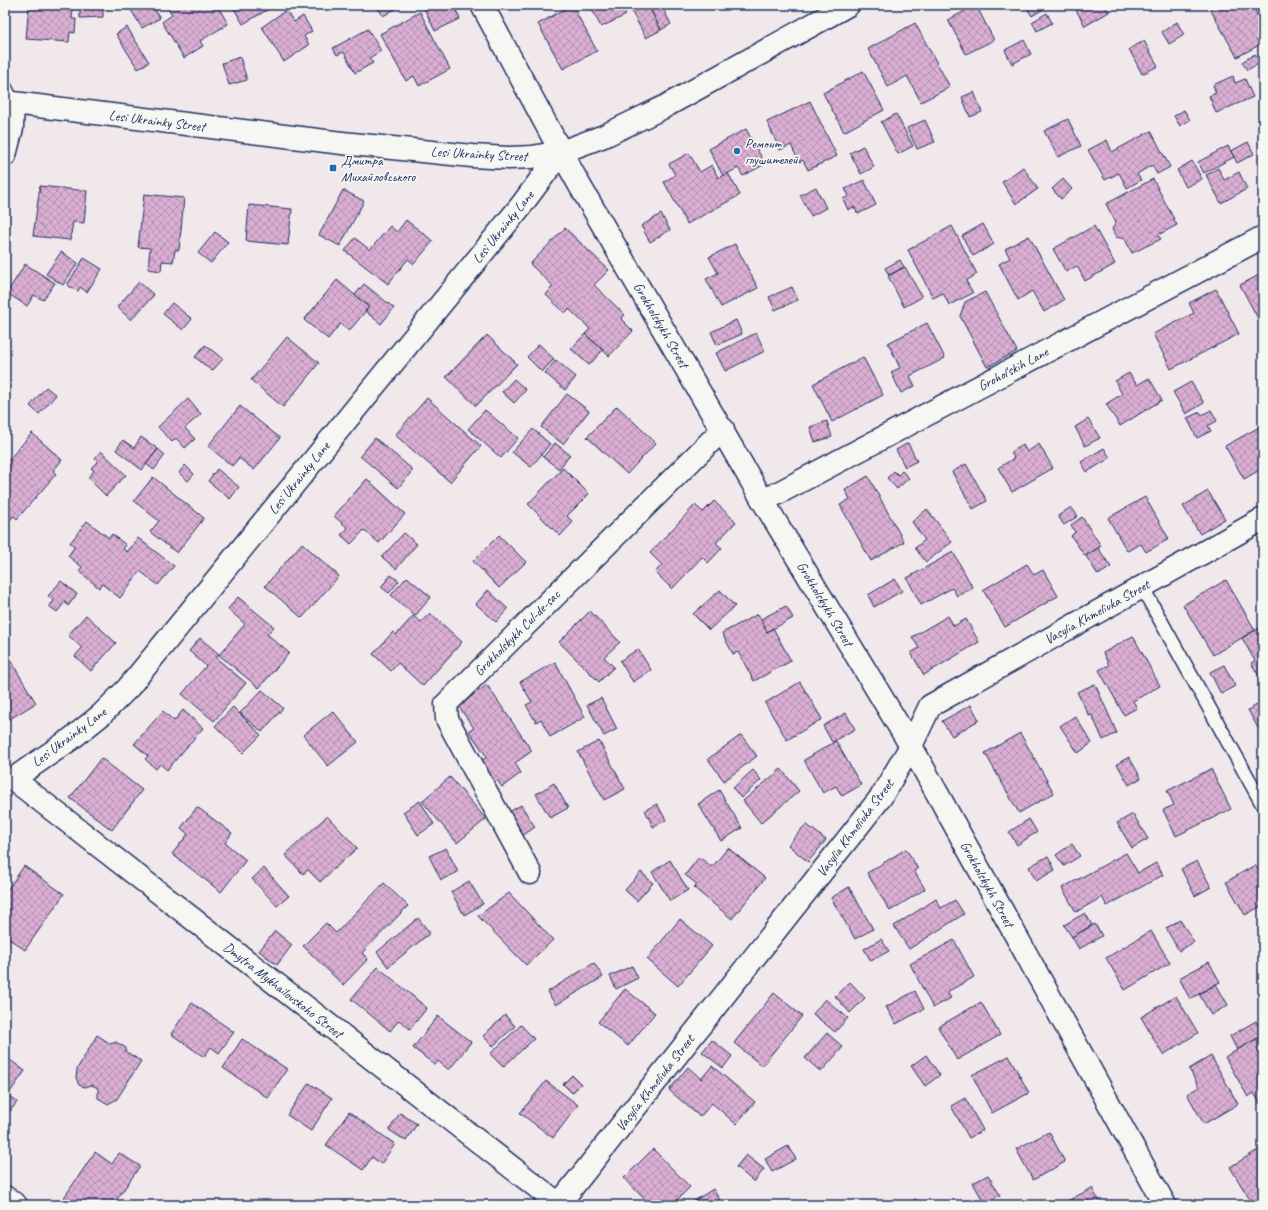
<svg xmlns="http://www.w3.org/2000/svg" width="1268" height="1210" font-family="Caveat,sans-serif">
  <defs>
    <pattern id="building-cross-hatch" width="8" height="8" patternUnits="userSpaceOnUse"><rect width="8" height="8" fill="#dbafd3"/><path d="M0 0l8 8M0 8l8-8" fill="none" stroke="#b18fae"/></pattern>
  </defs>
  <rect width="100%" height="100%" fill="#f1e8ec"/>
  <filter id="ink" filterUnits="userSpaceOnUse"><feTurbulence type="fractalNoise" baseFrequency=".025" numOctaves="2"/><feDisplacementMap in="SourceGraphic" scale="8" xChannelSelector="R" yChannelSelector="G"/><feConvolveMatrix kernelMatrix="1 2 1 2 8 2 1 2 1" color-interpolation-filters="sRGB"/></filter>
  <g filter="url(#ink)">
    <path fill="url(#building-cross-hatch)" stroke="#1b2f5e" d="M29,5H73L72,19H76L75,33L70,32L69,42L26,39Z
      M80,5H103V17L80,18Z
      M128,5H152L160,18L142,28Z
      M166,5H217L228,24L200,41L203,46L184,58L162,22L172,15Z
      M232,5H273L274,6L243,24Z
      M299,5H315L303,12Z
      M376,5H402L383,16Z
      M430,5H454L460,19L435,31L424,8Z
      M502,5H516L505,10Z
      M572,5L597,51L563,69L538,24Z
      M590,5H621L626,15L601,27Z
      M628,5H648L661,30L646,38Z
      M648,5H666L662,7L671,24L661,30Z
      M976,5L994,40L966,54L948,20Z
      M1025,5H1050L1032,16Z
      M1080,5H1105L1109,12L1085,26L1075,8Z
      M1216,5H1252L1263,25V43L1237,57L1210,9Z
      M286,10L294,22L303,16L312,31L304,36L309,45L284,62L262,27Z
      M420,12L450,69L419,86L414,76L406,81L380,34Z
      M1047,13L1052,23L1037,31L1032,22Z
      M1177,22L1184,35L1169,44L1162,32Z
      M915,23L950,87L921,102L907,76L888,87L868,49Z
      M127,27L149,62L138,69L116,34Z
      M368,29L381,51L369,58L373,63L355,73L344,52L337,55L333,48Z
      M1024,40L1031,54L1012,64L1005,50Z
      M1144,41L1158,66L1142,74L1129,49Z
      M1255,54L1260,63L1247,70L1242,62Z
      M240,57L247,80L229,85L222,63Z
      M863,71L884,110L844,132L823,93Z
      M1233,76L1235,83L1245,79L1253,97L1216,113L1209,96L1216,93L1213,85Z
      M1263,86V100L1257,89Z
      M974,92L982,112L970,117L962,97Z
      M810,101L837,156L808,170L803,160L799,162L791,145L780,150L767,122Z
      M1184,110L1190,120L1180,126L1174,116Z
      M896,114L913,146L898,154L881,122Z
      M1068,119L1081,146L1058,157L1044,131Z
      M925,120L935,142L917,149L907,128Z
      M746,129L765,164L743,176L738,168L723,176L709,149Z
      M1151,131L1170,167L1157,174L1152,165L1137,174L1141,180L1127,188L1119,173L1105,180L1088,150L1107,140L1112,152Z
      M1248,142L1254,154L1237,163L1231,151Z
      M863,146L874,167L861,174L850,153Z
      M1228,146L1234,157L1204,173L1198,162Z
      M689,153L700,172L712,165L718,178L728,173L740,195L687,224L664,182L675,175L669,164Z
      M1192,161L1202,179L1186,187L1177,170Z
      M1023,167L1038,189L1016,204L1002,182Z
      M1218,168L1224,180L1239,172L1247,189L1221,203L1206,175Z
      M1063,179L1072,189L1061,199L1052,189Z
      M1153,179L1177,225L1158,235L1161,239L1132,253L1125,239L1116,237L1112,229L1116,223L1106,204Z
      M864,180L876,205L858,214L854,207L848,210L843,199L849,196L845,189Z
      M40,186L87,191L84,223L73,222L70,240L33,236Z
      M816,187L826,208L811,216L800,195Z
      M343,190L364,201L340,246L319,235Z
      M144,194L184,198L179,250H175L173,262L162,261L161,271L148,269L150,248L138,247Z
      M249,205L292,209L288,245L246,241Z
      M661,214L670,230L650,242L641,226Z
      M406,220L433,241L414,264L408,259L388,284L345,251L355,238L370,250L390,226L397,232Z
      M983,224L994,244L973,256L962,236Z
      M952,226L977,274L966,281L973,293L949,305L943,293L933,298L908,250Z
      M1094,226L1115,264L1085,281L1077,266L1066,272L1053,249Z
      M565,228L609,270L594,285L625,315L621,319L633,331L609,356L585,334L590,329L569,309L565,313L546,295L553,286L530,264Z
      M215,232L228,242L211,263L198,253Z
      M1029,236L1064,300L1044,312L1032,291L1018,300L999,264L1010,258L1005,249Z
      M735,244L758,288L721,307L706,279L718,273L709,257Z
      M61,252L78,263L63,285L46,274Z
      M84,258L102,269L87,292L80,287L78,291L67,285Z
      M900,260L904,267L889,275L885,268Z
      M25,264L55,283L43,300L34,295L27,306L7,293Z
      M905,267L922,297L904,307L888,276Z
      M1263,273V328L1240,285Z
      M337,280L369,307L349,331L340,324L328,339L304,320Z
      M139,282L154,295L131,320L117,307Z
      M364,284L394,308L381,324L365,311L369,307L355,295Z
      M792,287L798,300L775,310L769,297Z
      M1216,289L1239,334L1171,369L1153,334L1194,313L1189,303Z
      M985,292L1017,351L987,367L960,316L965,302Z
      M172,303L192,319L183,330L163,314Z
      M736,320L742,334L717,345L711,332Z
      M927,323L945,358L910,376L915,386L901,393L891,372L900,368L888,343Z
      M756,333L765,351L725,371L716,353Z
      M585,334L603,350L589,365L571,349Z
      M487,335L517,364L476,406L446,377Z
      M287,337L319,363L283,407L251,380Z
      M539,344L554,359L542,372L527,357Z
      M205,345L223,359L212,371L195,357Z
      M863,357L883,395L832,422L813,384Z
      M556,360L576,377L565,390L545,373Z
      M1129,373L1137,385L1149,378L1162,400L1120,426L1106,404L1122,394L1115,381Z
      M514,379L526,390L514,403L502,392Z
      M1191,382L1204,403L1186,414L1173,392Z
      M46,387L56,395L39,414L30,406Z
      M567,394L589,411L563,444L541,427Z
      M427,398L481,446L450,482L395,435Z
      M188,399L201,414L185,428L195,439L185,448L176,438L172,442L158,427Z
      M240,406L280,438L254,470L239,458L232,466L208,446Z
      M617,406L656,443L627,474L587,437Z
      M485,410L518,438L501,458L468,429Z
      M1211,410L1217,421L1208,426L1211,431L1197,438L1187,418L1200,412L1202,415Z
      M1088,419L1100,438L1085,446L1075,427Z
      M827,421L832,437L815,442L810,427Z
      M1263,425V468L1244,479L1225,446Z
      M533,429L550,444L531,467L512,452Z
      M32,433L62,460L53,471L56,474L17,519L14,516L5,525V464Z
      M141,437L158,449L142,470L116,450L123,440L134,448Z
      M375,438L413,470L398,488L360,456Z
      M555,443L570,455L559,469L543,457Z
      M908,443L917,461L905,467L896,450Z
      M1039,444L1053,468L1012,492L998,468L1014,458L1011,452L1023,445L1027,452Z
      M1104,448L1110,458L1087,472L1081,462Z
      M158,449L165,455L154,470L146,464Z
      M101,451L126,475L106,496L88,478L94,471L91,468L98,461L95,458Z
      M966,464L987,501L973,509L952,472Z
      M185,465L194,474L188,481L179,473Z
      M563,468L589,494L567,516L573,522L560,536L528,504Z
      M217,469L239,487L230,499L208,481Z
      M894,471L898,475L902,471L909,478L897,489L887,478Z
      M868,476L904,542L871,561L840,505L850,499L845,490Z
      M153,477L204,518L177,553L150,532L159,521L134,501Z
      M367,479L405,514L379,543L364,530L351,544L341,535L348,528L334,516Z
      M1208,491L1225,519L1200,534L1183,506Z
      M1145,497L1169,539L1146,552L1141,544L1127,551L1108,518Z
      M714,501L736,522L716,543L722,548L708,563L702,557L672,589L655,572L662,565L650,553L695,505L703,512Z
      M1071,507L1078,516L1064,525L1058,516Z
      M927,509L952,542L926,562L915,548L925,540L912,522Z
      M1082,517L1101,546L1085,556L1071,536L1075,532L1071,525Z
      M87,521L109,538L112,534L126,545L123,549L127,552L138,538L174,566L158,585L140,571L120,598L102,584L99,588L79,571L82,567L68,556L75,546L70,543Z
      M404,533L417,544L396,569L382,557Z
      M499,535L526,562L499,588L473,561Z
      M302,543L339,576L302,618L265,586Z
      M1098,548L1111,567L1098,575L1086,556Z
      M953,552L973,588L957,596L952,588L921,605L907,578Z
      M1027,564L1034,575L1043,570L1058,596L1005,627L983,590Z
      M391,575L399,581L389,593L381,587Z
      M407,577L431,597L415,616L391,595Z
      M895,579L902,591L874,607L868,595Z
      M1226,580L1255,630L1213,655L1183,605Z
      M61,581L77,594L68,606L65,602L57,612L49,606L54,601L48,596Z
      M488,590L508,609L496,622L476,604Z
      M720,590L735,606L709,630L693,614Z
      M238,597L274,627L267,634L289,653L259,688L219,655L245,624L228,609Z
      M786,606L793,618L767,632L761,619Z
      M590,611L620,642L604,657L614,667L599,682L559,642Z
      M430,613L462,642L423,686L398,663L391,671L373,654L393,632L396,635L413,616L421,622Z
      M758,614L767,632L773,628L791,661L754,681L738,652L733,654L722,633Z
      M86,615L116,643L91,671L75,656L82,648L68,635Z
      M948,616L954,626L966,619L979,642L924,675L911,653L919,648L912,637Z
      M1263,626V676L1262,675L1259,676L1251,663L1255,661L1242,638Z
      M1133,636L1160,686L1133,701L1137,708L1124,715L1099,670L1109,665L1103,653Z
      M200,638L219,654L216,658L246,683L214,721L182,694L206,666L189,651Z
      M638,649L651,670L633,682L620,661Z
      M5,651L36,703L5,722Z
      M555,662L585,717L550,737L541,719L536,722L526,705L532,702L520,682Z
      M1224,665L1235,686L1221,694L1210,672Z
      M800,682L822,719L787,740L765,703Z
      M1095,684L1117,733L1103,740L1092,715L1089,716L1077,692Z
      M487,685L532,751L515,763L521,773L502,787L497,780L492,784L478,763L487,757L469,731L474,728L458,706Z
      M262,690L283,708L262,732L240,713Z
      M601,698L617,729L604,736L587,705Z
      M1263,701V737L1248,710Z
      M971,705L979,720L952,736L942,721Z
      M233,707L261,735L243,753L215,726Z
      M183,710L203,728L167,770L160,764L156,769L145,759L148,756L134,744L163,711L174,721Z
      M333,711L358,742L328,766L303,735Z
      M846,713L855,729L832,742L823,726Z
      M1075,716L1092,743L1078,753L1060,726Z
      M1020,733L1054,793L1019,813L985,753Z
      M741,735L757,756L724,781L708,759Z
      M599,741L625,789L604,800L578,752Z
      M836,741L861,785L842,796L836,786L823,793L804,760Z
      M1129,757L1141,778L1129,785L1117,764Z
      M101,758L142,790L112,830L70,798Z
      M781,769L799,791L761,823L743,801Z
      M1211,769L1231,809L1176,836L1163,810L1174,805L1167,791Z
      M753,770L761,780L741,798L733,788Z
      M450,777L486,819L457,843L422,801Z
      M554,783L568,808L550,818L536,794Z
      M719,790L742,828L721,841L698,804Z
      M420,801L434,824L418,835L403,812Z
      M657,804L666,820L653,827L645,810Z
      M521,805L535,827L519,838L504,815Z
      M197,807L232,833L225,843L246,860L221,892L172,854L188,834L181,828Z
      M1133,814L1148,839L1132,848L1117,823Z
      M327,816L357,848L320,882L308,870L303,874L285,855Z
      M1029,819L1037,832L1017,845L1009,832Z
      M806,824L826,840L808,862L788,845Z
      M1072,844L1080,856L1064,866L1056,855Z
      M446,848L458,872L441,880L429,856Z
      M728,848L765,878L732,919L694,888L697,884L685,875L699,857L712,867Z
      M906,849L918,869L914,871L925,889L890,911L867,873Z
      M1126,853L1138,873L1156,863L1163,875L1107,906L1102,897L1076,912L1062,888Z
      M1048,856L1055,870L1036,881L1029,867Z
      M670,860L688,890L670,901L652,872Z
      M1197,861L1211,887L1195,896L1181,869Z
      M1255,865L1260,873L1263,871V905L1245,915L1226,882Z
      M24,866L64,894L25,950L5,936L10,928L5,924V893Z
      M264,868L289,896L277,906L252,879Z
      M641,872L653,883L637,901L625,890Z
      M469,881L483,904L464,915L451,892Z
      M384,883L408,906L362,953L368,959L343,985L303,946L326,923L336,933Z
      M849,887L873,929L855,939L831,898Z
      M509,893L553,940L526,965L478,916Z
      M936,899L941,908L955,900L964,914L909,949L894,926Z
      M1085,913L1092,925L1072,937L1064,925Z
      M418,918L430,933L388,967L377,952Z
      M680,919L712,946L678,986L647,959Z
      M1180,920L1194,942L1179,951L1166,928Z
      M1095,924L1102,936L1079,949L1072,937Z
      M275,931L292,945L277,965L259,951Z
      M1151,931L1170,963L1125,990L1106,958Z
      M881,939L889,951L871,961L864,949Z
      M954,940L974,977L947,992L951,998L933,1008L910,964Z
      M1209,962L1220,982L1190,999L1179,978Z
      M594,963L603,977L556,1005L547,992Z
      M632,966L638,978L616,989L610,976Z
      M378,967L427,1008L410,1029L399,1020L390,1031L351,999Z
      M850,982L865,998L850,1013L835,996Z
      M1216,984L1228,1005L1211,1015L1199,994Z
      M625,989L655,1013L628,1046L598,1022Z
      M915,991L924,1009L896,1024L886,1007Z
      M774,993L802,1016L762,1066L734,1043Z
      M1176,996L1198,1033L1163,1055L1141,1017Z
      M825,999L848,1018L835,1032L813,1014Z
      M981,1002L1000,1035L957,1060L938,1027Z
      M192,1003L234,1032L219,1053L211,1047L204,1057L171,1034Z
      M505,1015L515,1026L493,1046L483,1036Z
      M438,1016L471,1042L449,1070L438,1061L435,1065L413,1048Z
      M1256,1021L1263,1035L1237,1050L1230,1036Z
      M521,1025L534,1039L503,1067L490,1054Z
      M827,1033L843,1047L821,1072L805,1058Z
      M97,1035L111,1044L116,1042L126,1048V1052L141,1061L117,1099L108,1104L98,1098V1088L92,1085L85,1087L79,1085L76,1078L77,1069Z
      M1263,1035V1104L1261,1105L1254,1093L1248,1097L1225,1057Z
      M242,1039L287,1069L268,1098L223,1068Z
      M712,1040L732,1056L723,1068L702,1052Z
      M926,1055L940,1075L925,1086L911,1066Z
      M1009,1056L1029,1093L992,1113L972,1075Z
      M1211,1056L1238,1104L1204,1124L1187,1094L1199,1087L1189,1069Z
      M6,1057L25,1071L8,1095L17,1102L5,1118V1059Z
      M712,1066L755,1102L736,1124L712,1103L700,1117L669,1090L688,1067L701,1079Z
      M572,1075L581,1084L572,1093L563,1084Z
      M546,1081L578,1105L553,1138L520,1113Z
      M309,1083L332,1098L311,1131L287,1115Z
      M965,1098L983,1130L969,1138L951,1106Z
      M349,1112L395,1144L381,1164L372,1157L363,1170L326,1145Z
      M400,1113L417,1124L406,1141L389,1130Z
      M1049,1132L1065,1162L1033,1180L1016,1149Z
      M788,1146L796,1159L772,1172L765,1159Z
      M1263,1147V1205H1253L1230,1167Z
      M653,1149L690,1187L672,1205H650L624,1178Z
      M95,1152L112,1164L119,1153L140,1166L113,1205H92L89,1203L87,1205H66L61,1202Z
      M746,1155L764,1169L754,1182L736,1167Z
      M988,1175L1000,1195L985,1204L973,1183Z
      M1092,1188L1101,1205H1060Z
      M713,1189L721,1202L716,1205H688Z
      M916,1199L919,1205H905Z
      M893,1200L896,1205H885Z"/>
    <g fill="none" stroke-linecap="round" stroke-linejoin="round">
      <defs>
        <path id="service" d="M5,87L13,103
          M1142,587L1263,805"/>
        <path id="minor" d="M482,5L561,152L580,186L763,501L911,746L1165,1205
          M5,155L12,128L13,103
          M763,501L1263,237
          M5,779H13L560,1205
          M13,779L71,739L101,715L128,688L520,207L561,152
          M530,873L447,719L446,704L723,429
          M5,1197L16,1205
          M559,1204L881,797L911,746L930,706L1263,519"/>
        <path id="secondary" d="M5,102L342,143L472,156L509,158L532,157L561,152L604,136L664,107L848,5"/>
      </defs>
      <use href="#service" stroke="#1b2f5e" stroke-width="16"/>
      <use href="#minor" stroke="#1b2f5e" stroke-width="25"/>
      <use href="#secondary" stroke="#1b2f5e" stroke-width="25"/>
      <use href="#service" stroke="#f6f6f2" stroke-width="13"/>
      <use href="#minor" stroke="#f6f6f2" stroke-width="22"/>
      <use href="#secondary" stroke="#f6f6f2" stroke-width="22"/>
    </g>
  </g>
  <g fill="#1f6fb2" stroke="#f6f6f2" stroke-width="1.5">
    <circle cx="737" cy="151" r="4"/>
    <rect x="329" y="164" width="8" height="8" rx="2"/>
  </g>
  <g text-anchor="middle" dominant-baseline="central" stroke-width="3.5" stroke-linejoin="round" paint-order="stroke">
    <g font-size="14" fill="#1b2f5e" stroke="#f6f6f2">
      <text transform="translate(157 121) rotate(7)">Lesi Ukrainky Street</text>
      <text transform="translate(479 154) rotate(3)">Lesi Ukrainky Street</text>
      <text transform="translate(503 227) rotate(-51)">Lesi Ukrainky Lane</text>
      <text transform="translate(661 325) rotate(60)">Grokholskykh Street</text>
      <text transform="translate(1013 369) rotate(-28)">Grohol'skih Lane</text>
      <text transform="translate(299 478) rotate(-51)">Lesi Ukrainky Lane</text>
      <text transform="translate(825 604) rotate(59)">Grokholskykh Street</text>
      <text transform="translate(1097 612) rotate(-29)">Vasylia Khmeliuka Street</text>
      <text transform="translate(517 633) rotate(-45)">Grokholskykh Сul-de-sac</text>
      <text transform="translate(69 737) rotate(-37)">Lesi Ukrainky Lane</text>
      <text transform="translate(855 828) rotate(-53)">Vasylia Khmeliuka Street</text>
      <text transform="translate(987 884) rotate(61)">Grokholskykh Street</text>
      <text transform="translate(283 990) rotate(38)">Dmytra Mykhailovskoho Street</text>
      <text transform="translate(655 1083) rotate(-52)">Vasylia Khmeliuka Street</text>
    </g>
    <g font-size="14" fill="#1b2f5e" stroke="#f6f6f2" text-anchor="start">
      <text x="745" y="143">Ремонт<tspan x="745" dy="16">глушителей</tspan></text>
      <text x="341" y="160">Дмитра<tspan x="341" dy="16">Михайловського</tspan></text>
    </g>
  </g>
  <rect width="1268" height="1210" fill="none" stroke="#f6f6f2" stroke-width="20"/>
  <rect x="10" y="10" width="1248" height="1190" fill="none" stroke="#1b2f5e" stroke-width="1.5" filter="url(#ink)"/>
</svg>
